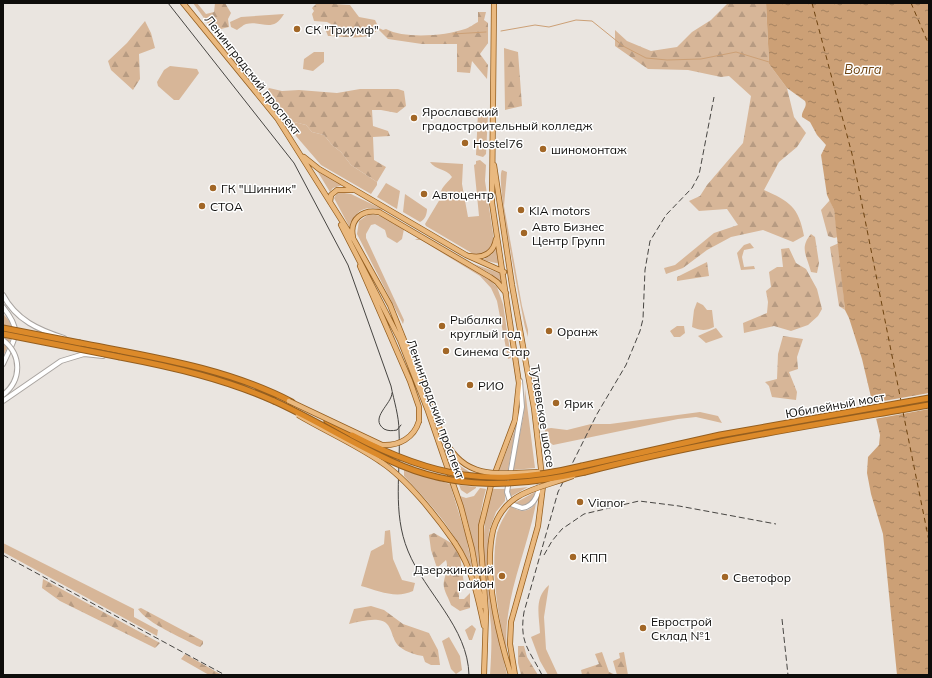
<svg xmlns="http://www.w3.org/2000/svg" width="932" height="678" font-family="Mulish,sans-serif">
  <defs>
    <pattern id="forest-firs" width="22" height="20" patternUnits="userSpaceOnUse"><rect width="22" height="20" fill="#d7b698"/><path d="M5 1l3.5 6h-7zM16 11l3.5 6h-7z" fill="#b79b82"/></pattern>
    <pattern id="water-ripples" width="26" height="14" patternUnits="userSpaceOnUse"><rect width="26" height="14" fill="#cca076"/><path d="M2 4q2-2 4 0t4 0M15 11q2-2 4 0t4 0" fill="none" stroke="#a4815f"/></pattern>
  </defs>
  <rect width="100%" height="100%" fill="#eae5e0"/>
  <path fill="#d7b698" d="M284,14C272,34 262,20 246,24C243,25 240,28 237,30L231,27L230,22L241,17Z
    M314,52H324V62L313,71L303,69L304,59Z
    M170,66L197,69L199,73L179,100H174L158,86L157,82L164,70Z
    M480,110L486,111L488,114L486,154L483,157L476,155L478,112Z
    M290,121L306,125L312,132L324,135L332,145L341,152L351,165L377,182V185L371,194L321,165L296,136Z
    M480,160L486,165L485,181L494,240L487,252L484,254L475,255L426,226L425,224L440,199C439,189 446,184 452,177C446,168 435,170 430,162L463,164L462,184L468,217L479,216L474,165L476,164V161Z
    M316,169L343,185L333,188L330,192Z
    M502,170L507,172L504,206L522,306L528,330V337L525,327C521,307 495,180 502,170Z
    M386,183L400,191L397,209L377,197Z
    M338,192L351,194L384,210C380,210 376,208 372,208C359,207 353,217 350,228L334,198Z
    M405,194L427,209C427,214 425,220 420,222L403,212Z
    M369,214L382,216L404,229L402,239L397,243L387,237L385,230L375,224L371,225L366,234V238L404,320L403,324L357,234L359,221Z
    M419,238L488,278L497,287L503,304L511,358L508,359L497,301L491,288L480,276L421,240H415Z
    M750,243L754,248L744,250L742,257L744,267L754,266L755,269L741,270L737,253L744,245Z
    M497,246L500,264L483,260L492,254Z
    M474,264L502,274L503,286L491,274Z
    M697,302L703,305L707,310H712L714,327C706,331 701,331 692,327L694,310Z
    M3,314C19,328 10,340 3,357Z
    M677,326H684L685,333L680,337H674L670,331Z
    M716,328L723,337L706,343L698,336Z
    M532,371L535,373L540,405L537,404Z
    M525,389L535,468L513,470L524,413Z
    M700,412L718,416L722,423L696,417L678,419L553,445L546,439L545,429L551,428L567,430L591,424H610Z
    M516,427L508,470H499Z
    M441,442L453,461L471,473L453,469Z
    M404,470L450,484L466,536L474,577C457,533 436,510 404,476Z
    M459,485L476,487V488L467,494L461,490Z
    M528,487L510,497V489Z
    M480,488L486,489C478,517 477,545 480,574L469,526L460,496L466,498L474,496Z
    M493,489H505V501L496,512L489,531L487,558L493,613L507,675H490C491,659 492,642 491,626C487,580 476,533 493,489Z
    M535,492C533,503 524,509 515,503Z
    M536,503C529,541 513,577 508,615C506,628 506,640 507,652C498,619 490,567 497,533C500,523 505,515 511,506C520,513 530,512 536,503Z
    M390,530L393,559L402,580L415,583L413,591C396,599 379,591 361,586L371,551L384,544L385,531Z
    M3,543L134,609V617L158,630L157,636L3,552Z
    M549,585L544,617L546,649L558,675H548L540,661L531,637L540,633C539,614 534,598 549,585Z
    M449,637L460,656L462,670L456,674L451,669L442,641Z"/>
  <path fill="url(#forest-firs)" d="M193,3H197L206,14L214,12L215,3H225L231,13L228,19L229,27L217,30L209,25Z
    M317,3L350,5L359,17L375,20L379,28L383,30L386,29C404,39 445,36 465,29C469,28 474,24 478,22V12H486L484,20L488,23V43L480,54L488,65L487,79L472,61L470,73L457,72V44H422L388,39L378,29C370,42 342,36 328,36L326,31L331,24L327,22L314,21L312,14L314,11L312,8Z
    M728,3H766L769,64L787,88L794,117L806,133L797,147L779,162L764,190C789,201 799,207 804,236L793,242L763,230L731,237L707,250L683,268L666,274L664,268L675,265L714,233L738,225L727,209L699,211L689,201L700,196L707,185L743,143L751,96L729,76L721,77L688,70L648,69L615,46V30L627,41L651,51L677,47L692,32L711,20Z
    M145,21L151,33L155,48L139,54L140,79L133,90L111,70L108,61L127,43Z
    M504,48L518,52L522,106L505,110Z
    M269,88L282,91L299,90L337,93L360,89H398L404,91L406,106L397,113L381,110H372L373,126L388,131L390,136L373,137L374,160L386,167L377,182L351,165L341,152L332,145L324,135L312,132L306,125L290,121L268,97L267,91Z
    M830,200L834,210L838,237L834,238L828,236L821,210Z
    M811,234L815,237L819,263L817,273L811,272C807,256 799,248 811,234Z
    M839,243L845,310L839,306L830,247Z
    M789,248L796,263L806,269L817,289L822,309L818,316L808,325L791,331L774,326L744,333L743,323L767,313L768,302L766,291L771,287L769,272L777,267H783L781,249Z
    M707,262L709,276L677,281V277Z
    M783,336L803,339L797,357L798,369L789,372L797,392L796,400L772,397L769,386L765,382L777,379L778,354Z
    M434,533L453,544L460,556L464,584L459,593V599H464L470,593V608L460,611L451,605C449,598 442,589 444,581C445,574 449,569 446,560L437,568L431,550L429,535Z
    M43,579L160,643L155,648L60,601L42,588Z
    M371,606L384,610L403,624L429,633L438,650L440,665H431L425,662L423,656C416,655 406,652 400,647C390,640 394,621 378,620C369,619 358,622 349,624L354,609Z
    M141,608L203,641V644L200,647L197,646C181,637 148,624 138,609Z
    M472,625L476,629L472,640H469L465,630Z
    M518,646H524L527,657L538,675H521L518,663Z
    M602,652L609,672L616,675H582L581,670L599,664L595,654Z
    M624,652L628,675H617L613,661L620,658L619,653Z
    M185,654L222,675H209L181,659Z"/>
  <path fill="url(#water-ripples)" d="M766,3H929V675H897L883,534L871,494L867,473L868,457L879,445L880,435L862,359L849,318L845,310L834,210L827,195L821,155L826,145L817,135L810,122L802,117C801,111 808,107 805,101L787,88L769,64Z"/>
  <path fill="#eae5e0" d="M929,393V409L875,419L872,403Z"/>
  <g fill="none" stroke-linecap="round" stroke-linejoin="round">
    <path stroke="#cca076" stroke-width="1" d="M501,31L535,25L549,27L576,20L592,21L623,46L646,58L667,60L701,59L736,52L769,62
      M453,34L486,32"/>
    <path stroke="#6e4310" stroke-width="1" stroke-dasharray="5 4" stroke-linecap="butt" d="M812,3L852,154L901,401
      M911,3L929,45
      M903,412L929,541"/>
    <defs>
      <path id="secondary" d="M3,295C16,320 39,330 64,338
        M3,307C23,332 15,337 3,364
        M520,381L522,407L507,492L511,504L522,508C537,506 539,490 541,477
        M3,401L61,361L84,354L103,356"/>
      <path id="primary" d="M183,3L277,118L354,240L390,305L441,432
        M304,157L319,169L466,255L504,272
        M494,165L512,285L534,408L543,486L538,526L511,622L510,644L515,675
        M330,202L331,195L337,190H352
        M341,225L400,340L428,411L461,507L472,549L482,606
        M353,237C349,219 363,209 379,212L490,277L497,282L506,293
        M470,256C484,259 494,252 496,239
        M360,266L410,381L419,407V421
        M493,530C483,574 498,633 511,675
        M455,543C472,568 478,597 484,626
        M484,675L486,614L481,546V526L492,481L515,420L519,383L492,203L494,3"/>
      <path id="highway" d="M80,343C152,357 227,368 292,402
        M120,357C173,367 225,379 274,401
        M327,421L352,435
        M582,466L720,435L929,398
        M585,472C698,443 814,425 929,405"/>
    </defs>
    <use href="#secondary" stroke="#a9a4a0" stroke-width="6"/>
    <use href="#primary" stroke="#945e1f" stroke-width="6"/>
    <use href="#highway" stroke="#945e1f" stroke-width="7"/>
    <use href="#secondary" stroke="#fff" stroke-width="4"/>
    <use href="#primary" stroke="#eab97f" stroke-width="4.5"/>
    <use href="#highway" stroke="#dc8a2a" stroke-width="5"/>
    <path stroke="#474542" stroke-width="1" d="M168,3L294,163L348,265L391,386C394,401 399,416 399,431C401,472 392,512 408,551C425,593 468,627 469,675
      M392,393C392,404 369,418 384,429C388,431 392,431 397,430L401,425"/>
    <path stroke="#474542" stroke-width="1" stroke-dasharray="6 3" stroke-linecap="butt" d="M3,555L225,675
      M544,555L552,541L562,529L584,514L639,501L679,506L776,524
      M782,619L788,675
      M542,675C529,649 519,643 524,612L558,492L597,414L626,365L640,331L643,319L645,270L650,241L666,215L692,188L699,175L714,97"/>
    <defs>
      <path id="secondary-bridge" d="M3,340C22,355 22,380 3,395"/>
      <path id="primary-bridge" d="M289,401L382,445C399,446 414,438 419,421
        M298,415C325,431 355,444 381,462C407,479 437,517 455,543
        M441,432C461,480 493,474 538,472
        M493,530C505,490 539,489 573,476"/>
      <path id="highway-bridge" d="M3,328L80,343
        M3,334L120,357
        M274,401C314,419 351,443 391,461C455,491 517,487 585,472
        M352,435C434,478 492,488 582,466"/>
    </defs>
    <use href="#secondary-bridge" stroke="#a9a4a0" stroke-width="6" stroke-linecap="butt"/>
    <use href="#primary-bridge" stroke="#945e1f" stroke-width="6" stroke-linecap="butt"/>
    <use href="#highway-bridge" stroke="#945e1f" stroke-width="7" stroke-linecap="butt"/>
    <use href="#secondary-bridge" stroke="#fff" stroke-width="4"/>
    <use href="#primary-bridge" stroke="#eab97f" stroke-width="4.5"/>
    <use href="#highway-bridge" stroke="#dc8a2a" stroke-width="5"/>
  </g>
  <g fill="#a26727" stroke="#fff" stroke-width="1.5">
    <circle cx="297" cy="29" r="4"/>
    <circle cx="414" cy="118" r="4"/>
    <circle cx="465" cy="143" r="4"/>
    <circle cx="543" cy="149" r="4"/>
    <circle cx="213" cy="188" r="4"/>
    <circle cx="424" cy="194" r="4"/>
    <circle cx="202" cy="206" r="4"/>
    <circle cx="521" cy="210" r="4"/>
    <circle cx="524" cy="233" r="4"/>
    <circle cx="442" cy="326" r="4"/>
    <circle cx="549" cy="331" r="4"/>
    <circle cx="446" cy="351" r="4"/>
    <circle cx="470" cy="385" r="4"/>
    <circle cx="556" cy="403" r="4"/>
    <circle cx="580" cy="502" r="4"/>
    <circle cx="573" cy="557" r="4"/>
    <circle cx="502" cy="576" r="4"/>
    <circle cx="725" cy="577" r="4"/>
    <circle cx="643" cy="628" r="4"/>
  </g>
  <g text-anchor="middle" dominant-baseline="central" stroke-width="3" stroke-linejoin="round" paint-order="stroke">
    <g font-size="12" fill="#0e0d0b" stroke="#fff" text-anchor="start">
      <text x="305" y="29">СК "Триумф"</text>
      <text x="422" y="111">Ярославский<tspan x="422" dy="14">градостроительный колледж</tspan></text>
      <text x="473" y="143">Hostel76</text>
      <text x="551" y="149">шиномонтаж</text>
      <text x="221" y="188">ГК "Шинник"</text>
      <text x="432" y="194">Автоцентр</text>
      <text x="210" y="206">СТОА</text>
      <text x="529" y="210">KIA motors</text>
      <text x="532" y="226">Авто Бизнес<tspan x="532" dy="14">Центр Групп</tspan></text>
      <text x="450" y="319">Рыбалка<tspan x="450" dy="14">круглый год</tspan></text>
      <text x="557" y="331">Оранж</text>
      <text x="454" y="351">Синема Стар</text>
      <text x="478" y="385">РИО</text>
      <text x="564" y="403">Ярик</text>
      <text x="588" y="502">Vianor</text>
      <text x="581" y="557">КПП</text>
      <text x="494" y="569" text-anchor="end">Дзержинский<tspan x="494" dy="14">район</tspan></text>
      <text x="733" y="577">Светофор</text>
      <text x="651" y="621">Еврострой<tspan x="651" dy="14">Склад №1</tspan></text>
    </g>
    <g font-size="12" fill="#0e0d0b" stroke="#fff">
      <text transform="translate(253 75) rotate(52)">Ленинградский проспект</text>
      <text transform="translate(835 405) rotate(-10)">Юбилейный мост</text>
      <text transform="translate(436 409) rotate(70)">Ленинградский проспект</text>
      <text transform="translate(543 416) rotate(81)">Тутаевское шоссе</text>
    </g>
    <g font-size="13" font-style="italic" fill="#6e4310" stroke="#fff">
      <text x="863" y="69">Волга</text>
    </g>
  </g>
  <rect width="932" height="678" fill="none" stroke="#0e0d0b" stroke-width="8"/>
</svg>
